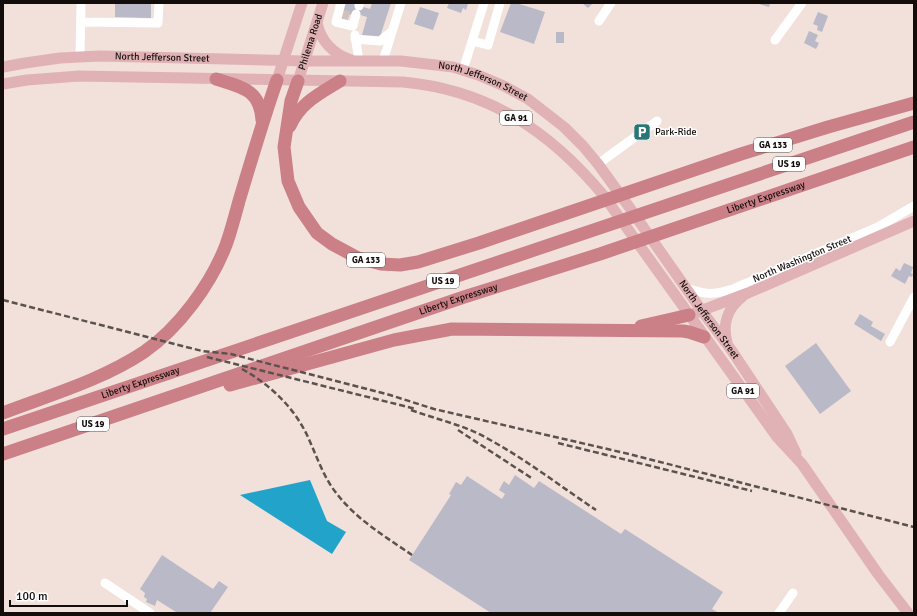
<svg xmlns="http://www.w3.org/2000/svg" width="917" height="616" font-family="Signika,sans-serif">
  <rect width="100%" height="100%" fill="#f1e1da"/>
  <path fill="#22a3ca" d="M310,480L327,521L346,532L332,554L240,495Z"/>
  <path fill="#bab9c7" d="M115,3H151V18L115,17Z
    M345,3H356L357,5L370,9L372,3H391L379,40L362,35L367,17L354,13L349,15L347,21L340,19Z
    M449,3H465L468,4L466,10L463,8L461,13L447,8Z
    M511,3H516L545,12L534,44L500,32Z
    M582,3H593L588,8Z
    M760,3H770L769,7L759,4Z
    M420,7L439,13L433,30L414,24Z
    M818,12L828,16L822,32L817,30L818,26L813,24Z
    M809,31L818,35L815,41L819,43L816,49L804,43Z
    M556,32H564V43H556Z
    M904,263L913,267L911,273L913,274L912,277L909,276L905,284L891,276L896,268L900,271Z
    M860,314L873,322L871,326L885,334L881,341L854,324Z
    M816,343L851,391L820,414L785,366Z
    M515,475L534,488L539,481L621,534L625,529L723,592L712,609L719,613H491L409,560L451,495L449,494L456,482L461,485L467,476L502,499L505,494L499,490L504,481L509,485Z
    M162,555L213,589L219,581L228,587L210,613H175L176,612L157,600L155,606L146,602L147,599L144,597L145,593L140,589Z"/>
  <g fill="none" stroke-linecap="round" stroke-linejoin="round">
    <path stroke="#d0c1bb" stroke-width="9" stroke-dasharray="9 4.5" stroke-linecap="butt" d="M342,14L349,16"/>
    <path stroke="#fff" stroke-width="9" d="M341,3L336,22L353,26L356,14
      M359,6V3
      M599,21L611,3
      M81,22L158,23L159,3
      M355,35L359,61
      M355,39L380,41L391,32
      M775,40L802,3
      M472,41L488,45L500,3
      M80,57L81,3
      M383,61L401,3
      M463,70L484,3
      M598,164L657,121
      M686,288C707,295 712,295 733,289L878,227L914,206
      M890,342L914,297
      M105,583L150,613
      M779,613L793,593"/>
    <g stroke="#e0b2b6" stroke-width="11">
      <path d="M317,23C321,41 333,54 351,60"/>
      <path id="s1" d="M3,67L25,63L60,58L100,56L303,61H401L453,67L478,75L504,86L528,99L564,127L583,146L598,164L627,204L702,311L732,351L787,434L796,453"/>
      <path d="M277,80L302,3"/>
      <path id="s2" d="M298,81L323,3"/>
      <path d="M3,84L27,80L79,76L403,82C489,90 550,131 604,196L777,437L802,464L878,574L908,613"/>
      <path d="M695,313L748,293L914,221"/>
      <path d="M727,342C722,324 728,308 742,297"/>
    </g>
    <g stroke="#cb7f86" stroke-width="13">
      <path d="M216,79C241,87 260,89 262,120"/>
      <path d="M298,81L291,101L284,147L288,181L299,207L317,233L332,244L358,258L381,264L400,265L418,262L479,243L741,154L828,127L914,103"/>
      <path d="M290,126C300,103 319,94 340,81"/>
      <path d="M641,326L689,315"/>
      <path d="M230,385L394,340L452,329L683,331L689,332L704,337"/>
      <path d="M3,413C50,395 102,380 144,352C179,328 211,284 226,245C231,231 235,216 239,201C251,161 263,120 277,80"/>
      <path id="s3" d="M3,429L914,122"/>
      <path id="s4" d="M3,454L464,297L600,254L914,147"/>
    </g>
    <path stroke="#5b524f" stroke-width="2.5" stroke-dasharray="6 3" stroke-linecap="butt" d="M3,300L202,351L231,354L390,395L434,409L629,454L914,527
      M207,357L416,409
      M242,369C269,384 293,406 307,435C316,454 323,477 337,494C357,520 386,537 412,555
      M411,410C433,418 455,423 477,433C519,454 557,484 596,510
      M458,430L533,479
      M558,443L752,491"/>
  </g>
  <defs>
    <symbol id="parking-square" viewBox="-11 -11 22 22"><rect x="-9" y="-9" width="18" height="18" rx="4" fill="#2a7576" stroke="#fff"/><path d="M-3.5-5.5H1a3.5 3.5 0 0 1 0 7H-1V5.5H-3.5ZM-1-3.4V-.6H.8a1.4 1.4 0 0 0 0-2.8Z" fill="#fff"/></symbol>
  </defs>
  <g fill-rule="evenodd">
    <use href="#parking-square" x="632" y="122" width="20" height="20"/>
  </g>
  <g text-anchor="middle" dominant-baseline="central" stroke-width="3" stroke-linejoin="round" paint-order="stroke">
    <g fill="#fff" stroke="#595654" stroke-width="1">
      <rect x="500" y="111" width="32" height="14" rx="3"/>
      <rect x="754" y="138" width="38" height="14" rx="3"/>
      <rect x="773" y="157" width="32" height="14" rx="3"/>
      <rect x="347" y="253" width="38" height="14" rx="3"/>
      <rect x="427" y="274" width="32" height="14" rx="3"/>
      <rect x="727" y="384" width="32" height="14" rx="3"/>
      <rect x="77" y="417" width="32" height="14" rx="3"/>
    </g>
    <g font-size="9" font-weight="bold" fill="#120d0b">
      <text x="516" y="118">GA 91</text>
      <text x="773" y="145">GA 133</text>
      <text x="789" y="164">US 19</text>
      <text x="366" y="260">GA 133</text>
      <text x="443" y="281">US 19</text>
      <text x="743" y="391">GA 91</text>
      <text x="93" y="424">US 19</text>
    </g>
    <g font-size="10" fill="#120d0b" stroke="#fff">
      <text stroke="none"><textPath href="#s2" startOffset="41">Philema Road</textPath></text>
      <text stroke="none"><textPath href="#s1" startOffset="160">North Jefferson Street</textPath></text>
      <text stroke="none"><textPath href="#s1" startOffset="484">North Jefferson Street</textPath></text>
      <text stroke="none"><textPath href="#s4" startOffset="805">Liberty Expressway</textPath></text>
      <text transform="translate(802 259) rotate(-23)">North Washington Street</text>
      <text stroke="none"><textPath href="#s4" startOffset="481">Liberty Expressway</textPath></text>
      <text stroke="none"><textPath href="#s1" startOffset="820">North Jefferson Street</textPath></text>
      <text stroke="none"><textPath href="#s3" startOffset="145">Liberty Expressway</textPath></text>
    </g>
    <g font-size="10" fill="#120d0b" stroke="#fff" text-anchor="start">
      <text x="655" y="132">Park-Ride</text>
    </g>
  </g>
  <rect width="917" height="616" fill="none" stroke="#120d0b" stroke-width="8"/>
  <path d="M10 600v6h117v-6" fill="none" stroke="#120d0b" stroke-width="2"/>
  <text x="16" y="600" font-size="12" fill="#120d0b" stroke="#ffffff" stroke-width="3" paint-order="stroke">100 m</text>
</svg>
